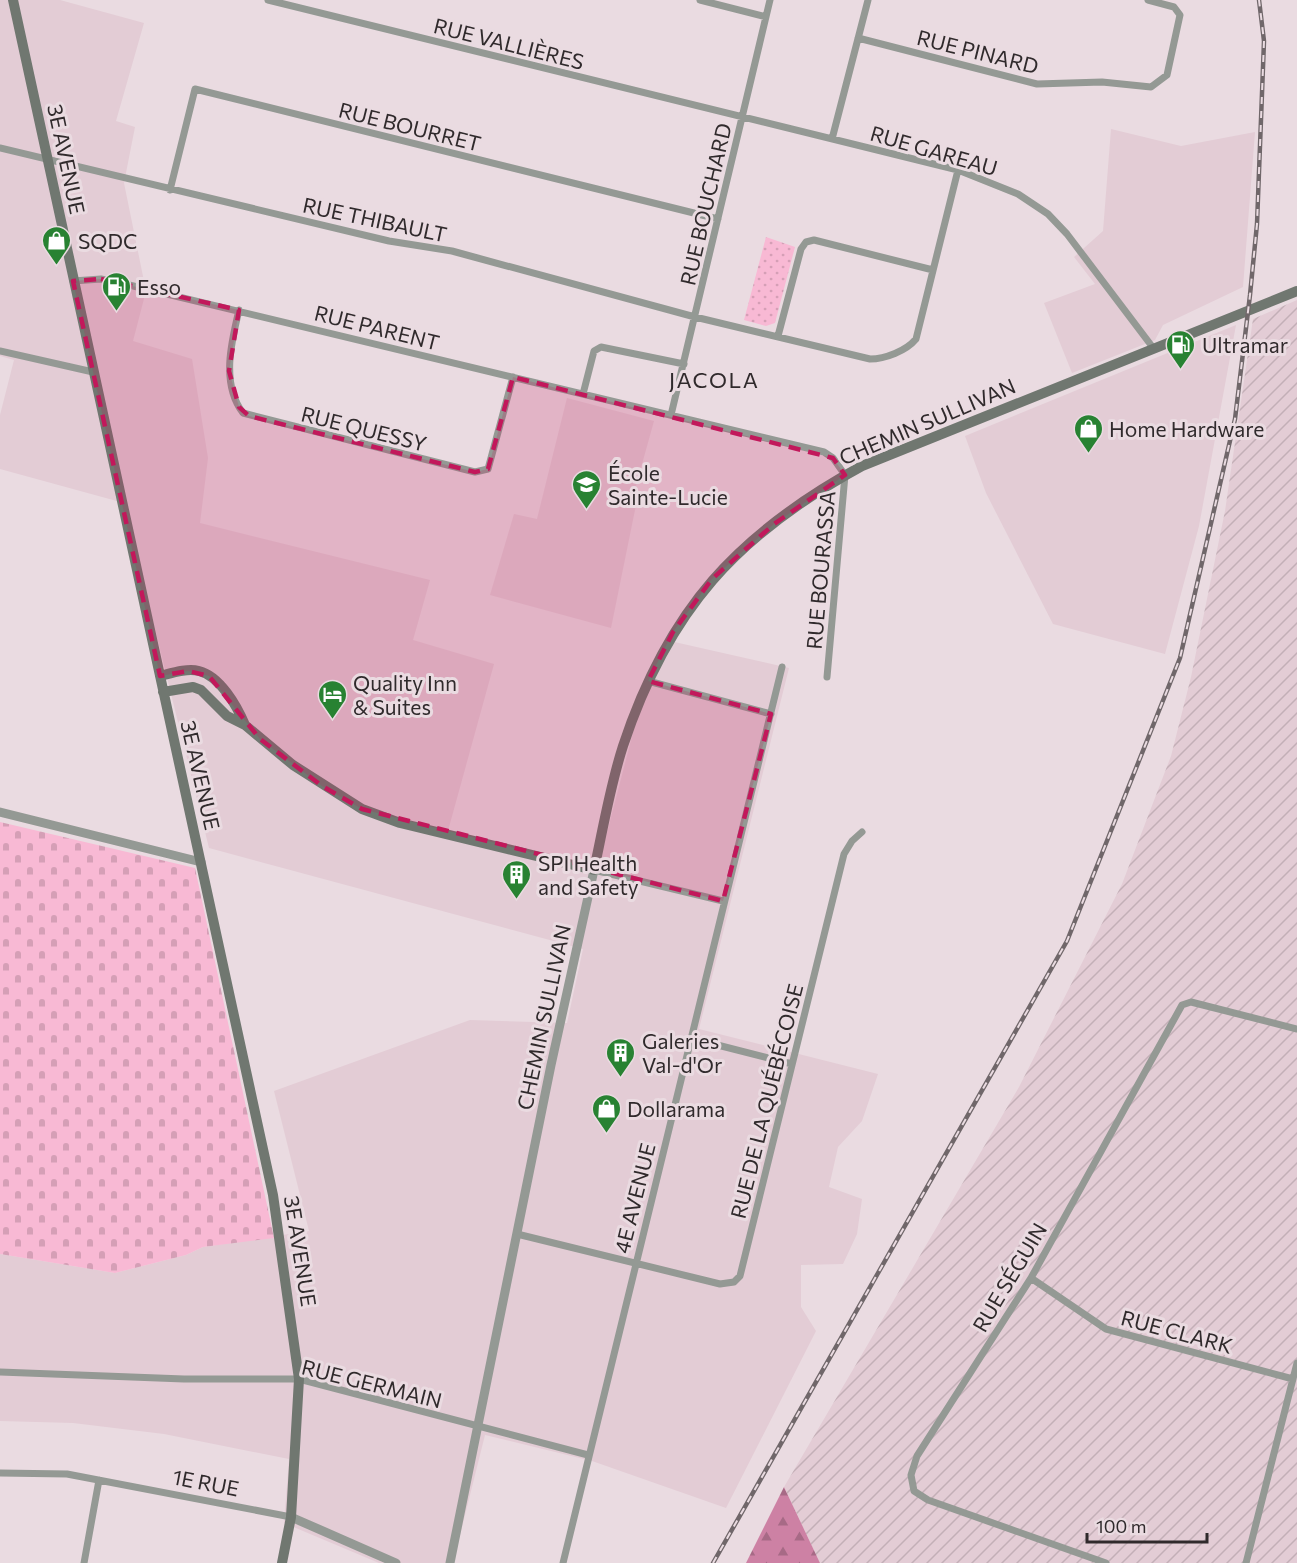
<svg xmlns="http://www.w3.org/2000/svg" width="1297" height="1563" font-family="Commissioner,sans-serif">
  <defs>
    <pattern id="industrial-furrows" width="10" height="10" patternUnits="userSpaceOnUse" patternTransform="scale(1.5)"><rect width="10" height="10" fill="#e3ccd5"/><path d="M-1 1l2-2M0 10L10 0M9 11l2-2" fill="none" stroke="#c3afb7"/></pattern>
    <pattern id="forest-firs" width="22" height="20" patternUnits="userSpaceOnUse" patternTransform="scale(1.5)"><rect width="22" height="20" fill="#cd81a4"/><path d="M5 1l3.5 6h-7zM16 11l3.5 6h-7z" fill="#a76a86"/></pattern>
    <pattern id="cemetery-stones" width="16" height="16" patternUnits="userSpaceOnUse" patternTransform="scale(1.5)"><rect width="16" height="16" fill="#f8b9d4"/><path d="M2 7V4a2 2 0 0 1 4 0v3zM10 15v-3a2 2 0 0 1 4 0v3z" fill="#d59fb6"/></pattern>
    <pattern id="park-dots" width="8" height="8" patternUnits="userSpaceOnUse" patternTransform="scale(1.5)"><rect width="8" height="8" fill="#f8b9d4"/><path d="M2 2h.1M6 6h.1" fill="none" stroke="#d59fb6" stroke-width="1.8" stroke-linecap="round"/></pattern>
  </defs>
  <rect width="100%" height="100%" fill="#eadbe1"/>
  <path fill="#e3ccd5" d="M0,0H60L144,23L116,121L135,127L124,183L146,291L133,341L192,359L208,458L200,523L430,580L413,640L494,664L446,838L596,875L643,694L670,641L789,668L699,1029L878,1074L862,1121L838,1147L829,1187L862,1199L857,1234L843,1264L801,1265V1307L816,1331L726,1508L592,1461L485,1435L453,1563H379L284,1523L289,1459L164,1434L73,1423L0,1421V1254L115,1273L186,1255L203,1247L309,1231L274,1091L470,1020L567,1023L583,949L209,848L124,503L0,469V415L14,360L0,356Z
    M1111,129L1181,146L1255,132L1243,287L1163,325L1155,340L1072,373L1044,303L1095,284L1074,257L1103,231Z
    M1236,325L1199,526L1165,654L1053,624L986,493L965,436Z
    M567,398L654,421L632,500L636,505L611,628L490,595L514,514L537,519Z"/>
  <path fill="url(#industrial-furrows)" d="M1297,300V1563H820L784,1487L1019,1087L1122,884L1171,756L1191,677L1225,511L1253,319Z"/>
  <path fill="url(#forest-firs)" d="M784,1487L820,1563H746Z"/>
  <path fill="url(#cemetery-stones)" d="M0,822L195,868L274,1238L203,1247L186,1255L115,1273L0,1254Z"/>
  <path fill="url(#park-dots)" d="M766,237L795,247L775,323L766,326L744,320Z"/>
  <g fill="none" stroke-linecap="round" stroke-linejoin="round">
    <path stroke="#949994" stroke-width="7" d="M268,0L958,170L1018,194L1048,214L1067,234L1154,349
      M700,0L766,17
      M858,38L1037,84L1102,82L1151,87L1167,75L1180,15L1174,7L1148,0
      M832,139L868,0
      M0,148L389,241L452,251L695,317L870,359C885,359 906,351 916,339L958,170
      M170,190L195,89L718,219
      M73,281L101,279L125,284L824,452L833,458L845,475L827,677
      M239,310C231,343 221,384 243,413L475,472L488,469L513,377
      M778,336L801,249L806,242L814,240L933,270
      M0,351L93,372
      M583,394L594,351L601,347L684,364
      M671,415L770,0
      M648,681L771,714
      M594,870L723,901
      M690,1038L792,1064
      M517,1234L720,1284L734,1282L740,1276L844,854L852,841L862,832
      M1031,1278L1106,1329L1293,1379
      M0,1372L184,1379H299L588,1455
      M0,1473L67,1474L291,1517
      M84,1563L99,1480
      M563,1563L782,667
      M1106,1563L928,1500L914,1491L911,1475L917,1456L1031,1278L1182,1005L1191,1002L1297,1029
      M1246,1563L1297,1363"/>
    <path stroke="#949994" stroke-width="9" d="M0,812L201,862
      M291,1517L396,1563
      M450,1563L551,1065L594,870"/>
    <path stroke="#707770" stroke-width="10" d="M13,0L273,1195L299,1379L291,1517L282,1563
      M160,676C172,673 187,668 199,671C220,676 237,706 245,725
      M163,692L193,687L201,690L227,716L245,725L293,765L362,809L400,823L594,870C603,829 610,786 623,746C668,610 737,534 862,466L1297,291"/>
    <defs>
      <path id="rail" d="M713,1563L1067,941L1180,658L1235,419L1250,295L1257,224L1264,41L1259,0"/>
    </defs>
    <use href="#rail" stroke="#70676a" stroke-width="4.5"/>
    <use href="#rail" stroke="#eadbe1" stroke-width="2" stroke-dasharray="7" stroke-linecap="butt"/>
  </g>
  <path fill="#c2185b" fill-opacity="0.2" stroke="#c2185b" stroke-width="4.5" stroke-dasharray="12 8" stroke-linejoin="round" d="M101,279L239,310L229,371L239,407L249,416L475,472L488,469L513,377L833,458L845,475L774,524L712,579L673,632L648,681L771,714L723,901L362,809L322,786L260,739L209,676L188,671L160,676L73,281Z"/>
  <defs>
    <symbol id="shop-pin" viewBox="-11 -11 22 30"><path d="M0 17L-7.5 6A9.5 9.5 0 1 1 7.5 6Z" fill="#288232" stroke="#eadbe1"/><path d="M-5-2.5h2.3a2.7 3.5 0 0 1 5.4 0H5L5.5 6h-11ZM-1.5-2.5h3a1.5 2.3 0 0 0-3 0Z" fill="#fff"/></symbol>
    <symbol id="fuel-pin" viewBox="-11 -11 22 30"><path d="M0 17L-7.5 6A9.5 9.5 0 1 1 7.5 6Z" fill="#288232" stroke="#eadbe1"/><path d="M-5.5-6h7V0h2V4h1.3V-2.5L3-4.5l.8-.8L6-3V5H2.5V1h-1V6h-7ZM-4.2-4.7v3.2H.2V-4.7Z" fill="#fff"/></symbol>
    <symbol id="school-pin" viewBox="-11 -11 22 30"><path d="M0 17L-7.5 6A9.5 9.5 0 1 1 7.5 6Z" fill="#288232" stroke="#eadbe1"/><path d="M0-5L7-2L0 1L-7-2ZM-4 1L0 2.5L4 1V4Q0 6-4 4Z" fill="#fff"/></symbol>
    <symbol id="hotel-pin" viewBox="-11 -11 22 30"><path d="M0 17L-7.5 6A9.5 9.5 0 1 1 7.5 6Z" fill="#288232" stroke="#eadbe1"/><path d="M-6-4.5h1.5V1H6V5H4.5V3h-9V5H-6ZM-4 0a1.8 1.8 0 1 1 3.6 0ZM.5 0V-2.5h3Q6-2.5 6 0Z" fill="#fff"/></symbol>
    <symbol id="building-pin" viewBox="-11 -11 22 30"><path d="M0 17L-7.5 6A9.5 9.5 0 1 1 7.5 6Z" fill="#288232" stroke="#eadbe1"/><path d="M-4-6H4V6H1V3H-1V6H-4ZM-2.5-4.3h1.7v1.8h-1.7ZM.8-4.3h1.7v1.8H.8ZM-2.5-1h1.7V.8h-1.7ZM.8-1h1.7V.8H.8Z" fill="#fff"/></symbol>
  </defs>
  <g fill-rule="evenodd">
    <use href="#shop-pin" x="40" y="224" width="33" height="45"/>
    <use href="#fuel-pin" x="100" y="270" width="33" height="45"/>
    <use href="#fuel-pin" x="1164" y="328" width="33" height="45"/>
    <use href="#shop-pin" x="1072" y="412" width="33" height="45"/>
    <use href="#school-pin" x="570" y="468" width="33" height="45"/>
    <use href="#hotel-pin" x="316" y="678" width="33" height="45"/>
    <use href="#building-pin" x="500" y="858" width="33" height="45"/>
    <use href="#building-pin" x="604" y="1036" width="33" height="45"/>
    <use href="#shop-pin" x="590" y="1092" width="33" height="45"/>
  </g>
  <g text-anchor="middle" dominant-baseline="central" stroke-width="6" stroke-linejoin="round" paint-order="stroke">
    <g font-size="21" fill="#302a2c" stroke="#eadbe1">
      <text transform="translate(509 43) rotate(14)">RUE VALLIÈRES</text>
      <text transform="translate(978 51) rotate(14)">RUE PINARD</text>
      <text transform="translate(410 126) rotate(14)">RUE BOURRET</text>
      <text transform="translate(934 150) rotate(16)">RUE GAREAU</text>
      <text transform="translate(67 159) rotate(78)">3E AVENUE</text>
      <text transform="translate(705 204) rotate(-77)">RUE BOUCHARD</text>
      <text transform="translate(375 219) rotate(12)">RUE THIBAULT</text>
      <text transform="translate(377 327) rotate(14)">RUE PARENT</text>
      <text transform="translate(927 421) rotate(-23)">CHEMIN SULLIVAN</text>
      <text transform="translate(364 428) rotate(14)">RUE QUESSY</text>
      <text transform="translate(820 570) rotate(-85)">RUE BOURASSA</text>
      <text transform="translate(201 775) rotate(77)">3E AVENUE</text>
      <text transform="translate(543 1017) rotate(-78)">CHEMIN SULLIVAN</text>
      <text transform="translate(766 1101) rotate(-76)">RUE DE LA QUÉBÉCOISE</text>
      <text transform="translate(634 1198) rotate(-76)">4E AVENUE</text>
      <text transform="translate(301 1251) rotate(81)">3E AVENUE</text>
      <text transform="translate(1009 1277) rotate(-59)">RUE SÉGUIN</text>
      <text transform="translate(1177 1331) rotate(15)">RUE CLARK</text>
      <text transform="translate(372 1383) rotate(14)">RUE GERMAIN</text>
      <text transform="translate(206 1482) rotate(11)">1E RUE</text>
    </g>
    <g font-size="21" fill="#302a2c" stroke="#eadbe1" text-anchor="start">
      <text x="78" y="240">SQDC</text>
      <text x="137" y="286">Esso</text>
      <text x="1202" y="344">Ultramar</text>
      <text x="1109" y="428">Home Hardware</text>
      <text x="608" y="472">École<tspan x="608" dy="24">Sainte-Lucie</tspan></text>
      <text x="353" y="682">Quality Inn<tspan x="353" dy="24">&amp; Suites</tspan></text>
      <text x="538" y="862">SPI Health<tspan x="538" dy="24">and Safety</tspan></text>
      <text x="642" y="1040">Galeries<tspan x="642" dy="24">Val-d'Or</tspan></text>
      <text x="627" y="1108">Dollarama</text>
    </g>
    <g font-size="22" letter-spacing="1.5" fill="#302a2c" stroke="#eadbe1">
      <text x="714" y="379">JACOLA</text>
    </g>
  </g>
  <path d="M1087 1533v9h120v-9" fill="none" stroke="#302a2c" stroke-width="3"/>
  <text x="1096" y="1533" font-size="18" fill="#302a2c" stroke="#eadbe1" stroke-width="4.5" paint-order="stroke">100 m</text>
</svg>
